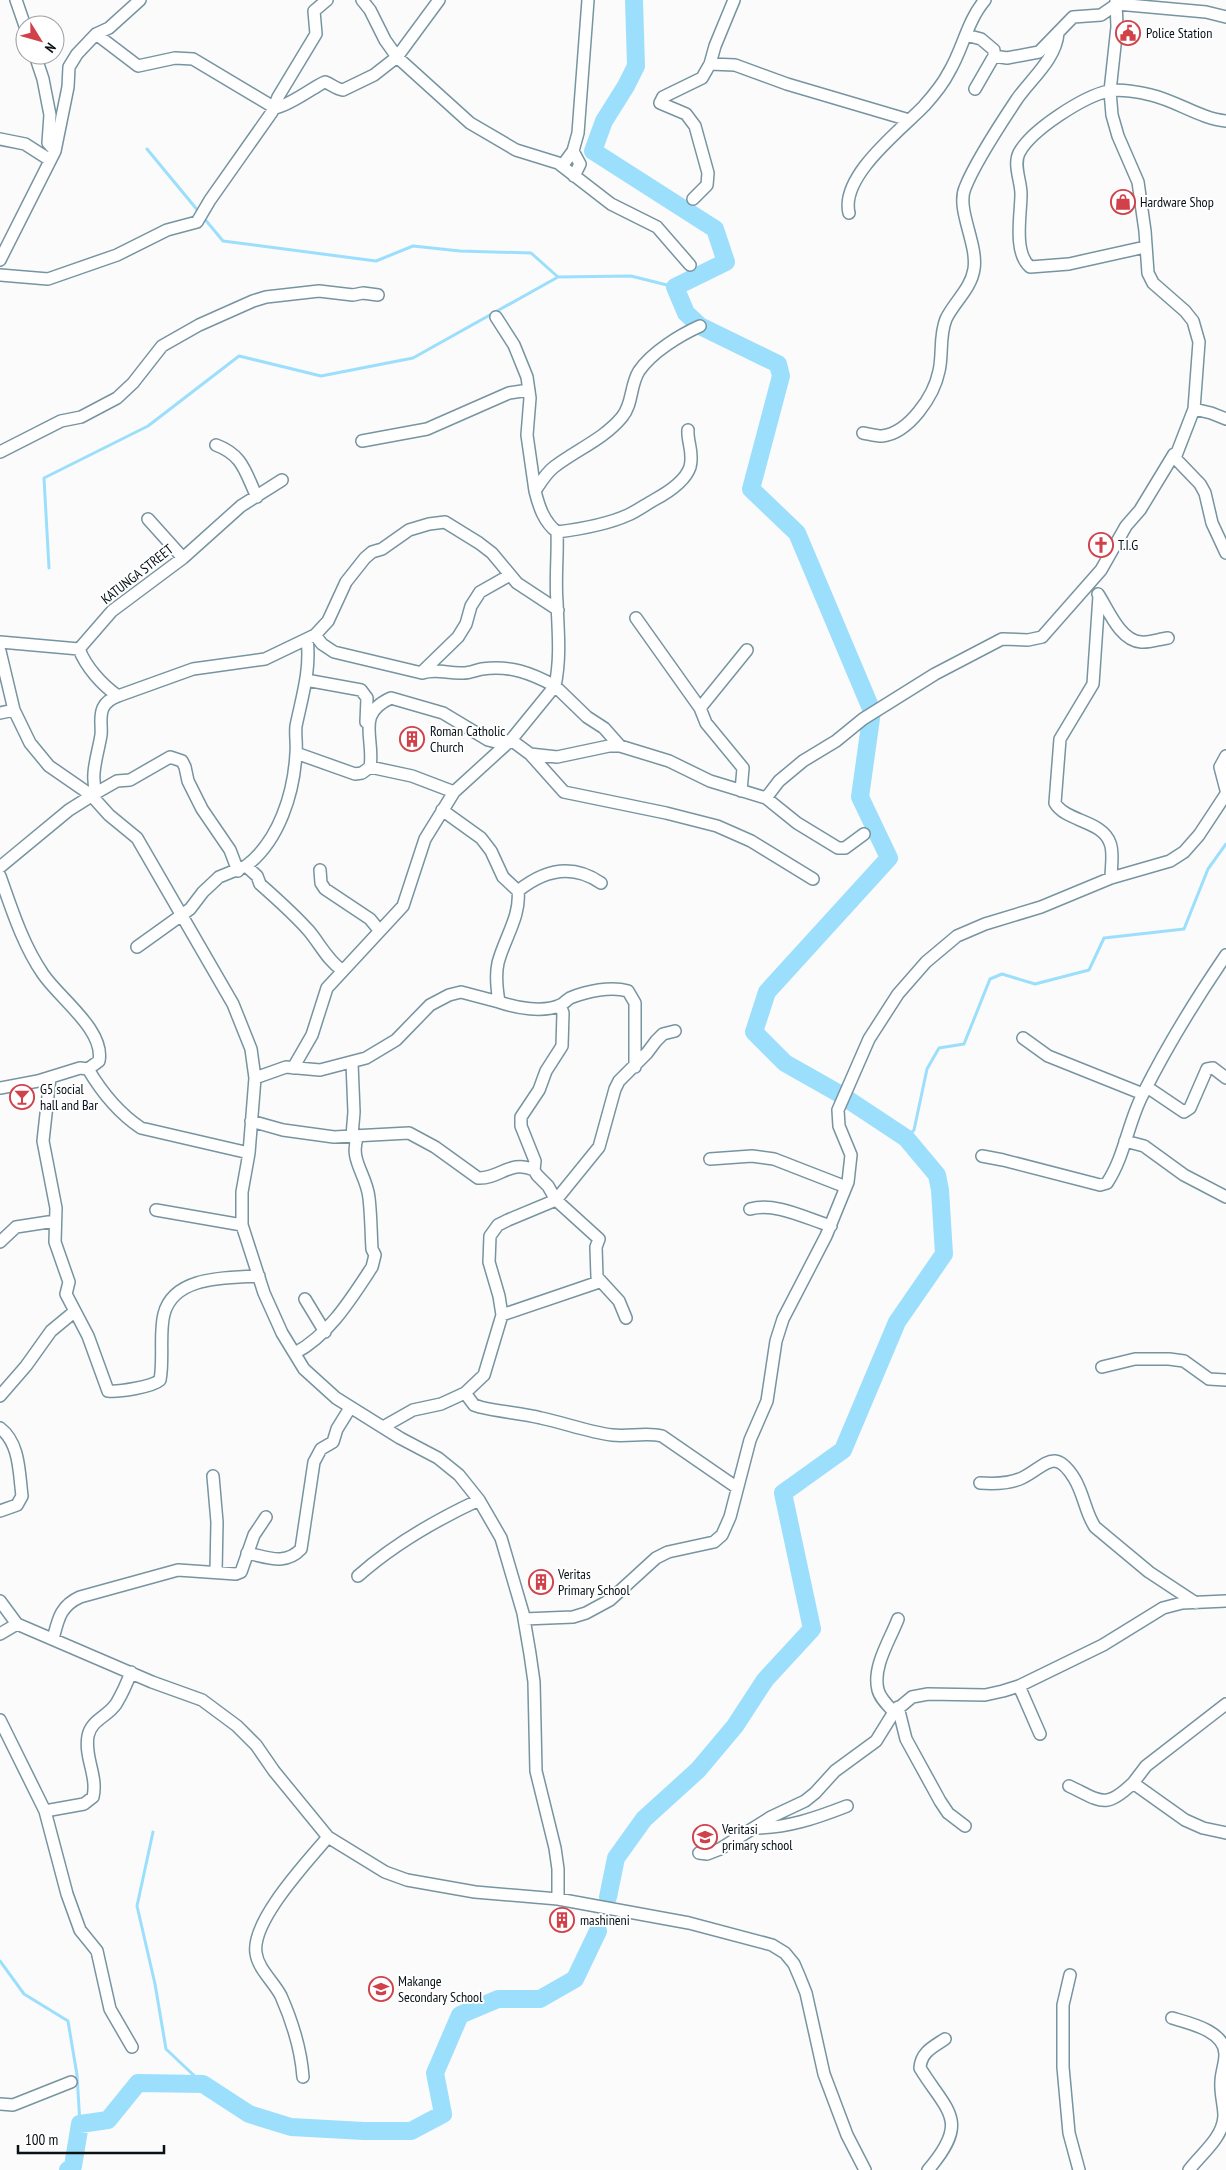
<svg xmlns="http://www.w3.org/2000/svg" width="1226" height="2170" font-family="'PT Sans Narrow',sans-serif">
  <rect width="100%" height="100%" fill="#fbfbfb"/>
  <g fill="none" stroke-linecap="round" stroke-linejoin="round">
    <path stroke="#9cdffc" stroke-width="3" d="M147,149L199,212
      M203,217L223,241L376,261L413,246L460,251L531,253L558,277
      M49,568L44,478L148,426L239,356L321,376L413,358L558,277L631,276L675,287
      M906,1138L914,1130L927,1069L939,1048L964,1044L990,979L1002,974L1035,984L1089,970L1104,938L1184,929L1208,869L1226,844
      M153,1832L137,1906L155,1984L166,2049L203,2084
      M0,1961L24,1994L68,2021L77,2075L80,2124"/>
    <path stroke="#9cdffc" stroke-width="18" d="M608,1897L616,1858L644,1819L698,1770L735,1726L765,1680L812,1629L783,1493L843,1450L897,1322L944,1254L940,1190L937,1175L906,1138L838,1093L785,1063L754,1032L767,992L889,858L860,797L872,711L797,533L751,489L781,376L778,364L700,326L686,313L675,287L726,262L715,229L593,151L604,121L626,86L636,66L634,0
      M68,2170L73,2166L80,2124L108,2120L138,2083L203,2084L249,2114L291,2127L364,2131H411L443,2114L435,2073L460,2015L498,1999H540L575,1979L598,1931"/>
    <defs>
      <path id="minor" d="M16,0L25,26
        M362,0L370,10L385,40L397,57L470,123L516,150L558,163L611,204L657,227L690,265
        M1116,0L1117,27L1110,91L1112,115L1118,136L1138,182L1145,231L1148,273L1153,283L1185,311L1193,321L1199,342L1194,409L1175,458L1200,484L1205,493L1212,523L1226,553
        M96,34L138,66L175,58L193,59L275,108C290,106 321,82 325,82C331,84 336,89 343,90L374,75L397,57L439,0
        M966,35L981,39L994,50V56L975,89
        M35,55L43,79L50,115L48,143L55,151
        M994,56L1007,58L1039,52L1073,17L1101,15L1117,4L1206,12L1226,17
        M710,64L735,65L787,84L909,120
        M0,139L25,144L50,160
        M573,151L580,164L574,176
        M562,166L573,151L578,133L588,0
        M693,199L707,185L708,173L695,126L686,114L660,103L663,97L702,78L710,64L715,46L734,0
        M849,213C840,176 901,130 924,106C933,96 943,84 949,72C963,49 967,21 985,0
        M1145,247L1069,264L1030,267C1013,252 1021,215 1021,194C1021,181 1013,165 1019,153C1031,130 1084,96 1109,91C1121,89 1140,92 1151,95C1177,101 1201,119 1226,121
        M0,260L55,151L68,87L69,67L77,54L96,34L109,28L140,0
        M0,275L48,279L117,255L167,230L197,222L210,200L272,112L278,97L316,34L314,11L327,0
        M496,317L514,345L527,377L530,398L527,435L535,491
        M1194,409L1211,413L1226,419
        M863,433C869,434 876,436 882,436C909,433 934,396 939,371C943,354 939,336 946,319C954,302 971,289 974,269C978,244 956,209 965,188C975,162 1001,123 1017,99C1031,79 1056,59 1058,33
        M362,441L427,429L509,393L529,390
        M216,445C243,455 245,472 257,497
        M0,452L61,421L81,417L117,398L133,383L162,346L199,325L253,301L266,297L319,291L353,295L363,293L378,295
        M148,519L183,558
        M557,532C544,522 539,507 535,491C541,482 546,473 554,467C576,450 604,439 622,417C633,404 630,385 639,371C652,352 680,335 700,326
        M1098,594C1108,609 1120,641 1141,642C1149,643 1159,639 1168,638
        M1099,596L1093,684L1060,739L1055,803C1066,822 1102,820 1110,843C1114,852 1111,868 1111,878
        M636,618L700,708L706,723L743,768L741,791
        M315,635L322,644L334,652L422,673C437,668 448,674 463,673C470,673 476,670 482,669C510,665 531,673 555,686C561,657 558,631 557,602C555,579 558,555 557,532C581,529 606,525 628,515C637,511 645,505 654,500C667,493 685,482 690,467C694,452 687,442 688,430
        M0,642L79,649L112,611L183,558L241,506L282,480
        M79,649C86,667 102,685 118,696C112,698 106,702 103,708C99,717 102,726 101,735C98,754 90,774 96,793
        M0,651L14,710L30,743L49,766L91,795L109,815L137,838L233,1004L251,1049L255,1078L249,1153L242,1192V1225L264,1293L282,1333L304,1369L336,1398L400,1438L438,1458L459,1475L479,1500L501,1538L523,1613L530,1654L534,1682L536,1771L555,1848L558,1869V1899
        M423,671L458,637L466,624L471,606L480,592L510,575
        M306,680L361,690L367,698L366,722
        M118,696L193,669L265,659L315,635L328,621L346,582L365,558L372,552L382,549L409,530L429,524L445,522L479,543L492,553L517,583L558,610
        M700,708L747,650
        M0,713L14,710
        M296,753L355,774L362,773L370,767L412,776L454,792
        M530,754L557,757L609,746H620
        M1226,756L1220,767L1226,790
        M370,767C375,738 355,714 391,698L443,713L488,740L500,743L511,740L530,754L564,792L666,813L717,826L751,841L813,879
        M766,798L779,781L803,761L836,741L863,719L935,674L1002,639L1028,640L1042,637L1101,570L1126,526L1140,510L1174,454
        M442,810L481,838L491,851L503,877L518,891C521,916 504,939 498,963C495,976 497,990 499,1002C517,1008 543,1013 561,1005C564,1003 567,1000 570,998C587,991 611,986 628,991L635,1003V1067
        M246,866C279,841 294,793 296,753C297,744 295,735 296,726C302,697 311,669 307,639
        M0,867L69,810L96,793L117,781L130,780L170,757L182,761L185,767L188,781L202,809L230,850L238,871
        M320,870L321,883L325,889L370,919L379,930
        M0,876C12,910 23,945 43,974C59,998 105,1030 99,1061L88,1069
        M518,891C544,870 572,863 601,883
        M137,947L190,909L203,892L219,877L246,866L257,876L260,884C277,899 294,914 309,931C320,944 328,961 342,970
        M560,1005L563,1013L562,1046L546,1071L539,1090L521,1117V1126L535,1161L534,1170L537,1175L548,1186L556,1200L599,1239L596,1247L597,1277L619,1301L626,1318
        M1023,1038L1048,1056L1143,1094
        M293,1068L312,1035L327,988L403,906L425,839L454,792L511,740L555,686L587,717L604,728L620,746L669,761L710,781L766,798L797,823L838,848H845L864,834
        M50,1078L43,1141L56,1208L55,1242L69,1282L66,1294L88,1336L108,1391C119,1392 152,1387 160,1380C164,1359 159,1333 164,1314C174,1275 228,1278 259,1276
        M255,1078L286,1067L320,1070L366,1058L396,1040L430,1005L449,995L461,992L499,1002
        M1147,1087L1184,1112L1190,1108L1207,1069L1213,1068L1226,1078
        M0,1088L38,1081L80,1068L88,1069C101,1091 120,1114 141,1128L249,1153
        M251,1121L283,1130L334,1137L409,1133L435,1147L478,1178C500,1179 510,1159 534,1170
        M352,1136L354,1112L352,1063
        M1125,1141L1144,1146L1184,1175L1226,1197
        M982,1156L1003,1160L1100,1185L1107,1183C1125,1156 1128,1122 1143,1094C1167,1046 1196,999 1226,955
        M710,1159L752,1156L774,1159L846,1187
        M750,1209C776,1202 805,1218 831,1226
        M156,1210L242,1225
        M0,1242L16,1227L55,1221
        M305,1299L325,1332
        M502,1315L599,1282
        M295,1353C329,1335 351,1299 372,1267L375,1255L372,1249C371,1232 371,1215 369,1198C367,1175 348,1159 358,1136
        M1102,1367L1135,1359H1169L1184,1361L1209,1379L1226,1380
        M465,1393L474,1405L480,1407C500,1412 521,1413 541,1418C565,1423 588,1432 612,1435C629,1437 646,1432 662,1436L736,1487
        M0,1396L26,1366L51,1331L74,1312
        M383,1427L413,1410L441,1404L465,1393L484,1375L502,1315L499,1296L489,1262L490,1236L498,1225L508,1220L556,1200L599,1147L615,1089L619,1081L647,1053L656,1041L663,1034L675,1031
        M0,1428C20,1443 19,1473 22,1496L17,1505L0,1511
        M213,1476L217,1522L216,1572
        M980,1483C993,1484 1009,1484 1022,1478C1045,1467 1054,1446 1074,1478C1084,1494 1085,1512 1095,1527L1149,1572L1196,1603
        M247,1553C267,1557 285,1566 301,1549L314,1462L321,1449L333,1442L337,1429L350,1408
        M358,1576C394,1544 436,1520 479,1500
        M0,1601L17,1624L152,1682L202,1700L237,1726L256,1745L274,1771L328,1837L385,1872L407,1880L475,1892L558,1899L689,1923L772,1945L785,1953L794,1964L800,1978L806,1993L824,2074L847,2135L865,2170
        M524,1619L573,1617L586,1613L610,1600L656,1558L668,1552L714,1542L722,1535L730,1517L750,1440L767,1401L776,1341L783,1319L826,1236L848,1182L851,1155L839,1126L838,1110L869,1039L898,994L926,962L957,936L985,924L1041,907L1111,878L1170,861L1184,852L1199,835L1226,794
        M0,1634L17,1624
        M53,1639C58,1620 60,1606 80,1597L178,1570L236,1574L241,1572L254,1535L266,1517
        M1019,1686L1040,1734
        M1226,1704L1146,1766L1133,1783L1185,1820L1203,1828L1226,1833
        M898,1707L906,1739L940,1801L948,1813L965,1826
        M894,1712C888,1706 880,1698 878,1690C872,1667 890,1640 898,1619
        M0,1720L45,1811L67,1894L80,1930L97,1951L110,2009L132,2047
        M1069,1786C1101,1801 1105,1810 1133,1783
        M45,1811L84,1804L93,1797C98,1776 84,1757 88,1736C91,1720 107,1717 116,1704C122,1694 127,1683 131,1672
        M754,1828C788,1828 816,1818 847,1806
        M699,1853L707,1854L720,1849L771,1817L805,1801L815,1793L835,1771L876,1741L894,1712L912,1697L928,1694L985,1695L1003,1691L1019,1686L1103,1645L1163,1608L1182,1603L1226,1601
        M1070,1975L1063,2005V2067L1069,2133L1079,2170
        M1172,2018C1189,2023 1226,2031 1225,2055C1225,2064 1221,2073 1221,2082C1220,2093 1224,2105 1224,2116C1223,2138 1201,2154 1189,2170
        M303,2077C301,2050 292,2021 281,1996C274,1982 258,1969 256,1953C251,1921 308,1861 328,1837
        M0,2104L13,2105L71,2082
        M928,2170C971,2120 947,2112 920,2068C921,2052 933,2047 945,2039"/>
    </defs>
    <use href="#minor" stroke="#7794a0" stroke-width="14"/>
    <use href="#minor" stroke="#fff" stroke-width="11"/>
  </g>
  <defs>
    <symbol id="civic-ring" viewBox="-11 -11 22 22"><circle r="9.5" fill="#fff" stroke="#d1414a" stroke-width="1.5"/><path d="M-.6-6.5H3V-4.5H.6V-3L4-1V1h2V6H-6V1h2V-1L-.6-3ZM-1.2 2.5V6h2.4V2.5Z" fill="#d1414a"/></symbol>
    <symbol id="shop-ring" viewBox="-11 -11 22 22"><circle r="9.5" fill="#fff" stroke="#d1414a" stroke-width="1.5"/><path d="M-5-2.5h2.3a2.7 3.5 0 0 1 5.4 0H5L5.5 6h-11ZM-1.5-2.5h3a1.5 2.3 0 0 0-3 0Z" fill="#d1414a"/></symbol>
    <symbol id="church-ring" viewBox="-11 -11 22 22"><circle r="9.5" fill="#fff" stroke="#d1414a" stroke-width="1.5"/><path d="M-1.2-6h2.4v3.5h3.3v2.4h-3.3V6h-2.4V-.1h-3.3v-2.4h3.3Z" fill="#d1414a"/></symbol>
    <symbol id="building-ring" viewBox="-11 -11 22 22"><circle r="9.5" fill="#fff" stroke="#d1414a" stroke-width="1.5"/><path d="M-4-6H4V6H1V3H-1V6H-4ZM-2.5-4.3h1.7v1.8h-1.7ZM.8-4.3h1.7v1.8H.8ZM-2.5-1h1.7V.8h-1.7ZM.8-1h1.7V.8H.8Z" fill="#d1414a"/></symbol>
    <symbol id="bar-ring" viewBox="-11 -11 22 22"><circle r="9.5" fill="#fff" stroke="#d1414a" stroke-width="1.5"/><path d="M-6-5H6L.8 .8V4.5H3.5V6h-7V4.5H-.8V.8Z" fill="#d1414a"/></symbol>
    <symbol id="school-ring" viewBox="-11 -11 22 22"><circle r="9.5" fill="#fff" stroke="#d1414a" stroke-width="1.5"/><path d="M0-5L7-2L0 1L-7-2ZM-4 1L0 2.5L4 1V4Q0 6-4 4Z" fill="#d1414a"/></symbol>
  </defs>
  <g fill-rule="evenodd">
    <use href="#civic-ring" x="1114" y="19" width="28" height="28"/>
    <use href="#shop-ring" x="1109" y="188" width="28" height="28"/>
    <use href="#church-ring" x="1087" y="531" width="28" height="28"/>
    <use href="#building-ring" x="398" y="725" width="28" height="28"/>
    <use href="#bar-ring" x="8" y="1083" width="28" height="28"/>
    <use href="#building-ring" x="527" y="1568" width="28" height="28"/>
    <use href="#school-ring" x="691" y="1823" width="28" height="28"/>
    <use href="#building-ring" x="548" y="1906" width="28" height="28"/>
    <use href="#school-ring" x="367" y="1975" width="28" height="28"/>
  </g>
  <g text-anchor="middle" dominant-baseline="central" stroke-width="4" stroke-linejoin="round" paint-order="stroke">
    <g font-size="14" fill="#071116" stroke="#fff" text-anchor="start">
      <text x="1146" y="33">Police Station</text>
      <text x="1140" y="202">Hardware Shop</text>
      <text x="1118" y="545">T.I.G</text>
      <text x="430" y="731">Roman Catholic<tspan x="430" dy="16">Church</tspan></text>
      <text x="40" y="1089">G5 social<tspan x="40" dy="16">hall and Bar</tspan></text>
      <text x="558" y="1574">Veritas<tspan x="558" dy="16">Primary School</tspan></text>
      <text x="722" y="1829">Veritasi<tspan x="722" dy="16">primary school</tspan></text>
      <text x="580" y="1920">mashineni</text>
      <text x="398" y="1981">Makange<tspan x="398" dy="16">Secondary School</tspan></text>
    </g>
    <g font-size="14" fill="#071116" stroke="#fff">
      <text transform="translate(137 574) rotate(-38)">KATUNGA STREET</text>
    </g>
  </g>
  <g transform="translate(40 40) rotate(127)"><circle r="24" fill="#ffffff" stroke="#9ca0a2"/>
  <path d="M0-4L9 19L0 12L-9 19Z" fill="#d1414a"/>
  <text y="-8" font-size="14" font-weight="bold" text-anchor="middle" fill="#071116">N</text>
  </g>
  <path d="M18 2145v8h146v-8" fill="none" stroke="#071116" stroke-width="2.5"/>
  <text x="25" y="2145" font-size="15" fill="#071116" stroke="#ffffff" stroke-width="4" paint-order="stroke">100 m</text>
</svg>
